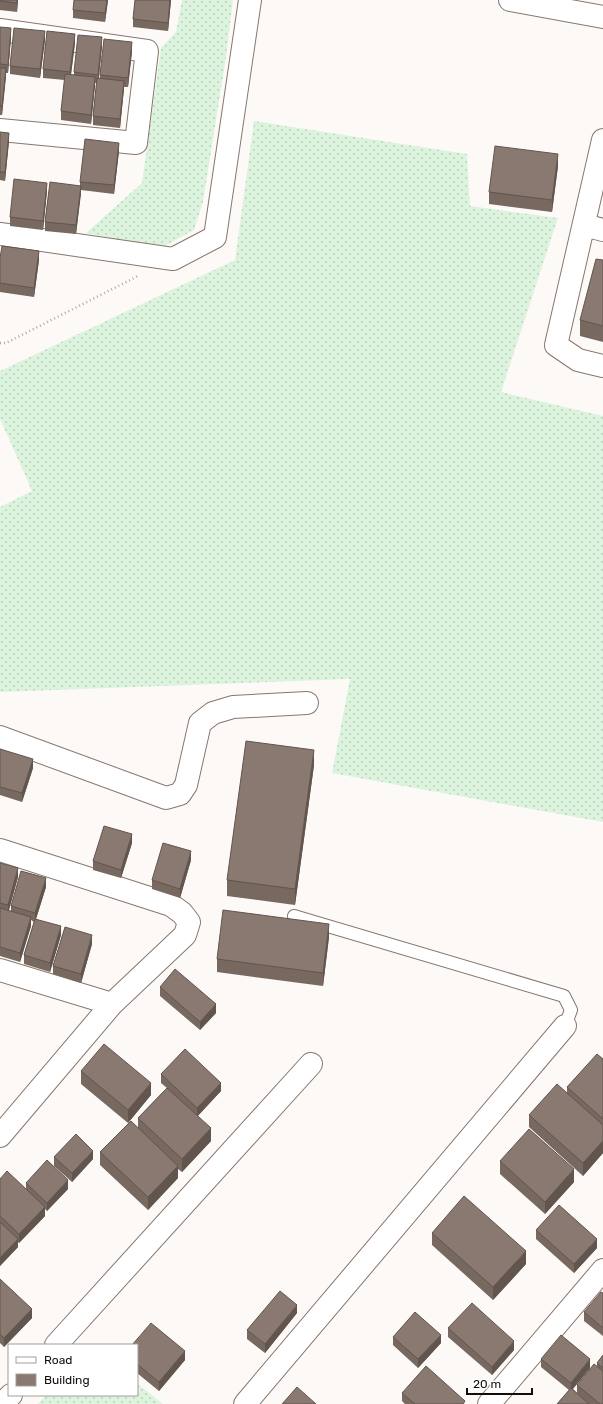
<svg xmlns="http://www.w3.org/2000/svg" width="603" height="1404" font-family="Rubik,sans-serif">
  <defs>
    <pattern id="grass-dots" width="8" height="8" patternUnits="userSpaceOnUse"><rect width="8" height="8" fill="#dcf4de"/><path d="M2 2h.1M6 6h.1" fill="none" stroke="#bcd0bd" stroke-width="1.8" stroke-linecap="round"/></pattern>
  </defs>
  <rect width="100%" height="100%" fill="#fdf9f7"/>
  <path fill="url(#grass-dots)" d="M182,0H233L226,57L203,202L194,230L161,248L86,233L142,183L161,48L176,32Z
    M254,121L467,154L470,206L558,218L501,392L603,416V822L332,773L350,679L0,692V507L32,491L0,419V371L235,260Z
    M137,1383L163,1404H38L46,1395H137Z"/>
  <g fill="none" stroke-linecap="round" stroke-linejoin="round">
    <defs>
      <path id="service" d="M294,916L564,996L571,1010L565,1026"/>
      <path id="minor" d="M510,0L603,17
        M0,30L147,51L136,143L0,130
        M603,140L556,345L578,360L603,366
        M584,225L603,230
        M0,234L173,259L215,237L250,0
        M0,737L166,798L180,794L186,785L200,723L213,713L233,707L307,703
        M0,850L171,905L182,913L189,922L185,935L112,1004L0,1136
        M0,970L112,1004
        M56,1345L311,1064
        M2,1404L11,1395
        M245,1404L565,1026
        M489,1404L603,1270"/>
    </defs>
    <use href="#service" stroke="#87776d" stroke-width="14"/>
    <use href="#minor" stroke="#87776d" stroke-width="24"/>
    <path stroke="#ada9a6" stroke-width="2.5" stroke-dasharray="1 3" stroke-linecap="butt" d="M0,343H6L138,276"/>
    <use href="#service" stroke="#fff" stroke-width="12"/>
    <use href="#minor" stroke="#fff" stroke-width="22"/>
  </g>
  <path fill="#776860" d="M0,0H18L17,12L0,10Z
    M108,0L105,22L73,18V10Z
    M135,0H171L168,31L133,27V19Z
    M0,27L11,37L8,73H6L2,115H0Z
    M45,40L40,78L10,74V66Z
    M75,43L71,75H74V72L102,46L99,78H100V75L132,51L128,87H124L120,128L93,125V116L97,83H95L91,124L61,120V111L65,80L43,78V69Z
    M0,132L9,141L5,181L0,180Z
    M119,151L114,194L81,190L76,234L45,231V222L80,186V182Z
    M558,166L552,212L489,204V192Z
    M47,191L43,230L10,226V217Z
    M0,258L39,260L34,297L0,292Z
    M603,260V342L580,336V320Z
    M0,749L33,768L22,802L0,795Z
    M314,765L295,905L227,896V880Z
    M132,843L121,878L93,870V861Z
    M191,860L180,898L152,889V880Z
    M0,863L18,877L9,910L11,911V906L46,887L36,919L61,935L50,972L24,964V955L34,922L31,920V926L20,962L0,956Z
    M329,937L323,986L217,972V959Z
    M92,944L81,983L53,974V966Z
    M160,987L216,1013L200,1030L160,996Z
    M603,1059V1153L583,1176L529,1127V1115L567,1093V1087Z
    M81,1071L151,1095L128,1123L81,1084Z
    M161,1074L221,1091L197,1116L211,1141L182,1172L178,1169V1178L148,1210L100,1165V1152L138,1128V1118L167,1088L161,1083Z
    M54,1157L93,1159L72,1182L54,1166Z
    M500,1161L574,1182L545,1214L500,1174Z
    M0,1179L26,1189V1183L68,1189L47,1211L45,1209V1216L19,1243L18,1242V1247L0,1266Z
    M536,1230L597,1248L574,1273L536,1239Z
    M432,1233L526,1264L493,1300L432,1245Z
    M0,1279L32,1318L4,1347L0,1343Z
    M603,1293V1336L584,1321V1312Z
    M297,1313L265,1353L247,1339V1330Z
    M448,1328L514,1350L492,1375L448,1337Z
    M393,1337L441,1343L418,1368L393,1345Z
    M137,1345L185,1360L159,1391L137,1373Z
    M603,1355V1404H557L569,1390L541,1367V1359L590,1368L573,1389L577,1393V1385L597,1366V1363Z
    M402,1393L465,1404H405L402,1401Z"/>
  <path fill="#61554e" d="M17,0H18L17,12Z
    M107,0H108L105,22V13Z
    M170,0H171L168,31V23Z
    M11,28V37L8,73V65Z
    M45,31V40L40,78V69Z
    M75,34V43L70,81V72Z
    M102,37V46L98,83V75Z
    M132,42V51L128,87V78Z
    M6,68V77L2,115V106Z
    M95,77V86L91,124V115Z
    M124,81V89L120,128V119Z
    M9,133V141L5,181V172Z
    M119,143V151L114,194V185Z
    M558,154V166L552,212V200Z
    M47,183V191L43,230V221Z
    M81,186V194L76,234V225Z
    M39,251V260L34,297V288Z
    M314,750V765L295,905V889Z
    M33,759V768L22,802V793Z
    M132,834V843L121,878V870Z
    M191,851V860L180,898V889Z
    M18,868V877L8,913V905Z
    M46,878V887L35,922V913Z
    M31,917V926L20,962V953Z
    M329,924V937L323,986V973Z
    M61,926V935L50,972V963Z
    M92,935V944L81,983V974Z
    M216,1004V1013L200,1030V1022Z
    M151,1083V1095L128,1123V1110Z
    M221,1083V1091L197,1117V1108Z
    M211,1128V1141L182,1172V1159Z
    M603,1141V1153L583,1176V1163Z
    M93,1151V1159L72,1182V1173Z
    M178,1166V1178L148,1210V1197Z
    M574,1169V1182L545,1214V1202Z
    M68,1180V1189L47,1211V1203Z
    M45,1207V1216L19,1243V1234Z
    M18,1239V1247L0,1266V1258Z
    M597,1239V1248L574,1273V1264Z
    M526,1251V1264L493,1300V1287Z
    M297,1305V1313L265,1353V1344Z
    M32,1309V1318L4,1347V1338Z
    M441,1335V1343L418,1368V1359Z
    M514,1341V1350L492,1375V1367Z
    M185,1351V1360L159,1391V1382Z
    M590,1359V1368L571,1391V1383Z"/>
  <path fill="#8a7970" stroke="#61554e" d="M0,0H17V3L0,1Z
    M74,0H107L105,13L73,10Z
    M135,0H170L168,23L133,19Z
    M0,27L11,28L8,65L0,64Z
    M14,28L45,31L40,69L10,66Z
    M47,31L75,34L70,72L43,69Z
    M78,35L102,37L98,75L74,72Z
    M104,39L132,42L128,78L100,75Z
    M0,68H6L2,106H0Z
    M65,74L95,77L91,115L61,111Z
    M97,78L124,81L120,119L93,116Z
    M0,132L9,133L5,172H0Z
    M85,139L119,143L114,185L80,182Z
    M495,146L558,154L552,200L489,192Z
    M14,179L47,183L43,221L10,217Z
    M50,182L81,186L76,225L45,222Z
    M2,246L39,251L34,288L0,283V258Z
    M596,259L603,260V326L580,320Z
    M246,741L314,750L295,889L227,880Z
    M0,749L33,759L22,793L0,787Z
    M104,826L132,834L121,870L93,861Z
    M163,843L191,851L180,889L152,880Z
    M0,863L18,868L8,905L0,903Z
    M21,871L46,878L35,913L11,906Z
    M0,908L31,917L20,953L0,947Z
    M223,910L329,924L323,973L217,959Z
    M35,919L61,926L50,963L24,955Z
    M65,927L92,935L81,974L53,966Z
    M175,969L216,1004L200,1022L160,987Z
    M104,1044L151,1083L128,1110L81,1071Z
    M185,1049L221,1083L197,1108L161,1074Z
    M597,1054L603,1059V1119L567,1087Z
    M557,1084L603,1125V1141L583,1163L529,1115Z
    M167,1088L211,1128L182,1159L138,1118Z
    M131,1121L178,1166L148,1197L100,1152Z
    M529,1129L574,1169L545,1202L500,1161Z
    M76,1134L93,1151L72,1173L54,1157Z
    M47,1160L68,1180L47,1203L26,1183Z
    M7,1171L45,1207L19,1234L0,1216V1179Z
    M464,1196L526,1251L493,1287L432,1233Z
    M559,1205L597,1239L574,1264L536,1230Z
    M0,1222L18,1239L0,1258Z
    M0,1279L32,1309L4,1338L0,1334Z
    M280,1291L297,1305L265,1344L247,1330Z
    M601,1292L603,1293V1328L584,1312Z
    M472,1303L514,1341L492,1367L448,1328Z
    M415,1312L441,1335L418,1359L393,1337Z
    M151,1323L185,1351L159,1382L137,1364V1345H132Z
    M561,1335L590,1359L571,1383L541,1359Z
    M603,1355V1368L597,1363Z
    M594,1364L603,1371V1404H600L577,1385Z
    M426,1366L465,1401L463,1404H415L402,1393Z
    M297,1387L316,1404H282Z
    M571,1388L589,1404H557Z"/>
  <rect x="8" y="1344" width="130" height="52" fill="#ffffff" stroke="#a19e9d"/>
  <rect x="16" y="1357" width="20" height="6" fill="#ffffff" stroke="#a19e9d"/>
  <text x="44" y="1364" font-size="12" fill="#130d0a">Road</text>
  <rect x="16" y="1374" width="20" height="12" fill="#8a7970" stroke="#a19e9d"/>
  <text x="44" y="1384" font-size="12" fill="#130d0a">Building</text>
  <path d="M467 1388v6h65v-6" fill="none" stroke="#130d0a" stroke-width="2"/>
  <text x="473" y="1388" font-size="12" fill="#130d0a" stroke="#ffffff" stroke-width="3" paint-order="stroke">20 m</text>
</svg>
